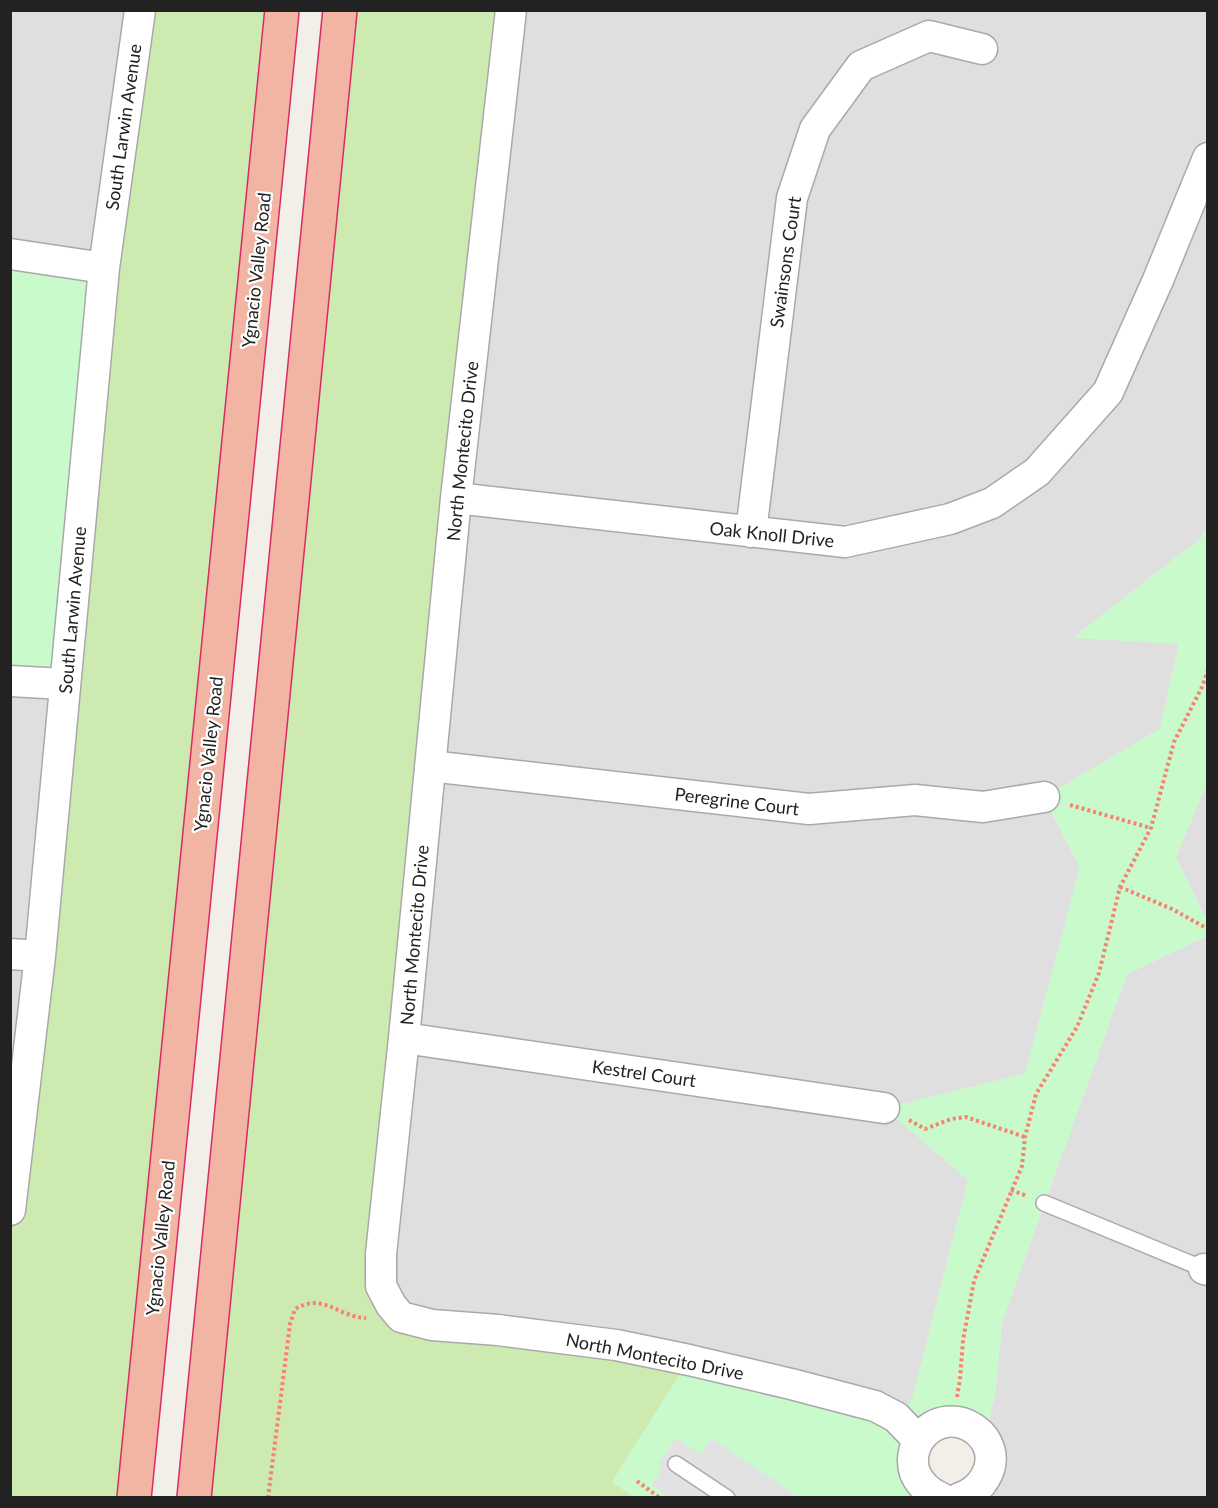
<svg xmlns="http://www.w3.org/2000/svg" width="1218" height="1508" font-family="Lato,sans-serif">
  <rect width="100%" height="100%" fill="#f2efe9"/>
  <path fill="#e0dfdf" d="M10,11H140L104,268L11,254Z
    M511,11H1207V525L1201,538L1074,637L1179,643L1160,729L1044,797L1080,868L1025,1074L885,1108L968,1180L912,1400L896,1417L401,1317L381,1254Z
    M11,681L64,684L11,1210Z
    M1207,783V921L1176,857Z
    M1207,936V1497L960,1498L969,1495L995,1395L1002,1322L1127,974Z"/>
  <path fill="#cdebb0" d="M140,11H282L134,1497L11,1498V1210Z
    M340,11H511L391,1305L689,1360L612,1482L635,1497L194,1498Z"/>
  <path fill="#c8facc" d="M10,254L104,268L64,684L11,681Z
    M1207,525V783L1176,857L1207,921V936L1127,974L1002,1322L995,1395L983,1437L927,1430L921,1484L909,1497H635L612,1482L689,1360L896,1416L912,1400L968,1180L884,1108L1025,1074L1080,868L1044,797L1160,729L1179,644L1073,638L1201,538Z"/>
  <path fill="#e2e2e2" d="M676,1438L700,1454L711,1438L799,1497H669L651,1485L661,1471L659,1464Z"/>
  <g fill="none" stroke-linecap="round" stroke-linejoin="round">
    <defs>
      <path id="service" d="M1044,1203L1204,1269
        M676,1464L727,1498"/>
      <path id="minor" d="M511,10L456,498L404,1038L381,1254V1286L391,1305L401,1317L432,1325L498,1330L616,1345L689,1360L791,1384L875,1406L896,1417L918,1440
        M10,254L104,268
        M456,498L845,542L950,519L992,503L1037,472L1108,392L1158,280L1208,158
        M751,532L792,198L815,129L861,66L929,36L982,49
        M10,681L64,684
        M430,766L809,809L915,800L983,807L1044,797
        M10,954L40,956
        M404,1038L884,1108
        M10,1210L40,956L104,268L140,10
        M1204,1269L1208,1270
        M941,1498C929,1492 921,1486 915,1473C911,1461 913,1447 921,1437C951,1399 1009,1438 985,1478C979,1488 972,1494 960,1498"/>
      <path id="trunk" d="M134,1498L282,10
        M194,1498L340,10"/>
    </defs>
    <use href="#service" stroke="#a9a9a9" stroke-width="18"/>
    <use href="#minor" stroke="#a9a9a9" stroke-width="33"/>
    <use href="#trunk" stroke="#dc2a67" stroke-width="36"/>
    <path stroke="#fa8072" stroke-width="4" stroke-dasharray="3 3" stroke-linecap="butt" d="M1070,805L1151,828
      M1120,887L1172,909L1208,929
      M909,1120L925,1129L951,1119L966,1117L1025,1137
      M1011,1190L1027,1196
      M957,1397L960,1379L963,1340L974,1281L1022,1166L1025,1137L1036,1094L1077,1027L1099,973L1120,887L1151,828L1174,742L1202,687L1208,670
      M637,1481L660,1498
      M268,1498L290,1324L295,1309C323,1292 338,1317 366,1318"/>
    <use href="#service" stroke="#fff" stroke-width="15"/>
    <use href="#minor" stroke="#fff" stroke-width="30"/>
    <use href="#trunk" stroke="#f2b4a3" stroke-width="33"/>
  </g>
  <g text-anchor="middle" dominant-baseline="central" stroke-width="4.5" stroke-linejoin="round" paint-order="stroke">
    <g font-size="18" fill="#222" stroke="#fff">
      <text transform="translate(123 127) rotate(-82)">South Larwin Avenue</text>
      <text transform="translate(785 262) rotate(-82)">Swainsons Court</text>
      <text transform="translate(256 270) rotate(-84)">Ygnacio Valley Road</text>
      <text transform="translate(462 451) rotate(-84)">North Montecito Drive</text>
      <text transform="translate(772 534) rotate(6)">Oak Knoll Drive</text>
      <text transform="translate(72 610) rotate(-85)">South Larwin Avenue</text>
      <text transform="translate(208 754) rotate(-84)">Ygnacio Valley Road</text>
      <text transform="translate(737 801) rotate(7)">Peregrine Court</text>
      <text transform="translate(414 935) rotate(-85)">North Montecito Drive</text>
      <text transform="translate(644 1073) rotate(8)">Kestrel Court</text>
      <text transform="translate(160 1238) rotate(-84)">Ygnacio Valley Road</text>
      <text transform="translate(655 1356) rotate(11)">North Montecito Drive</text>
    </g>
  </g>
  <rect width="1218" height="1508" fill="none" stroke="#222222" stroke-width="24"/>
</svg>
